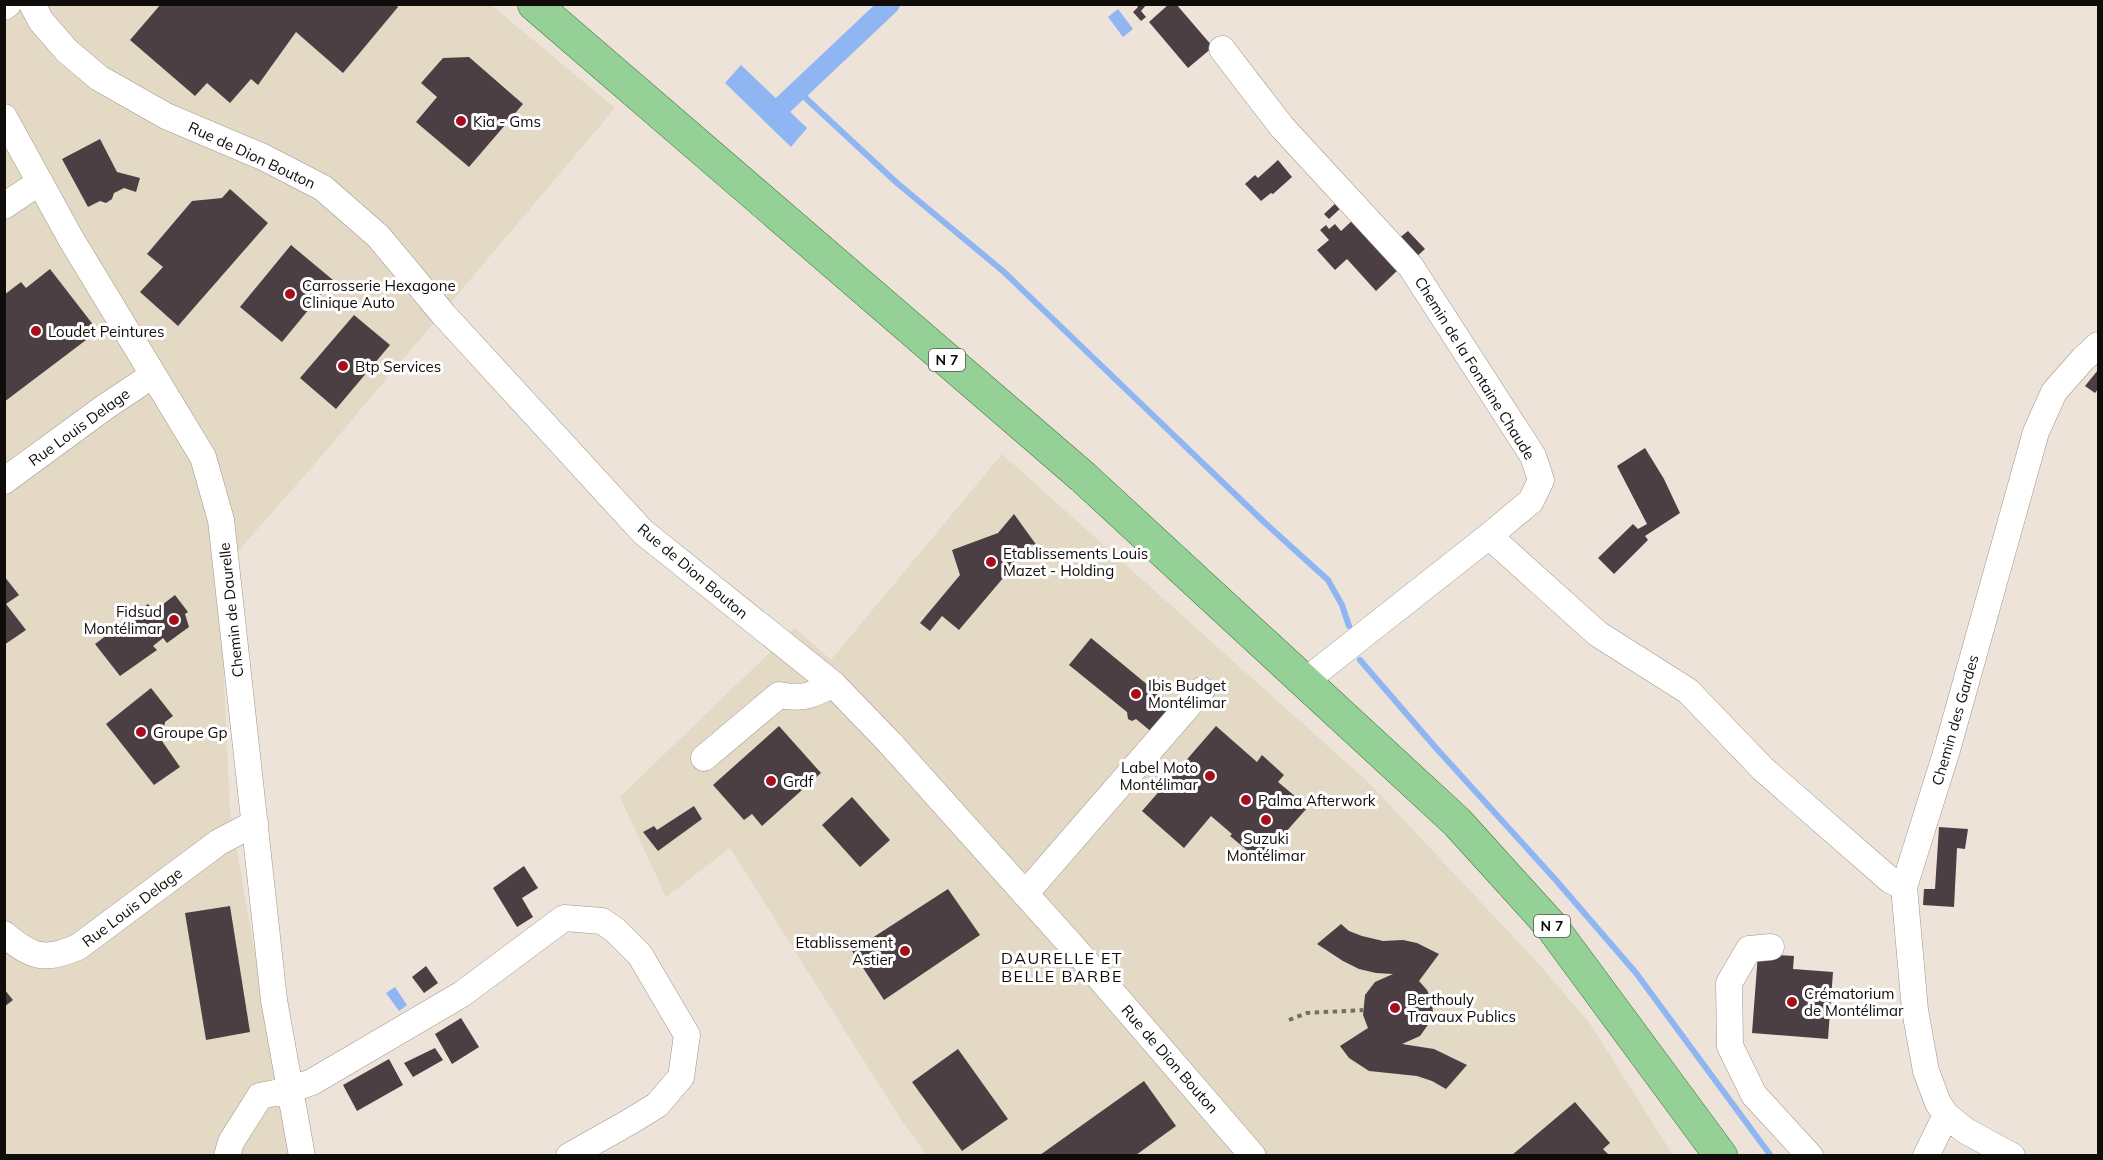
<svg xmlns="http://www.w3.org/2000/svg" width="2103" height="1160" font-family="Mulish,sans-serif">
  <rect width="100%" height="100%" fill="#ede3d8"/>
  <path fill="#e4d9c5" d="M5,5H491L615,108L312,467L219,573L230,810L290,1155L5,1156Z
    M1002,454L1368,782L1536,961L1588,1021L1673,1155H926L900,1118L730,848L666,897L620,797L795,628L831,660Z"/>
  <path fill="#8fb5f2" d="M1118,9L1133,29L1123,37L1108,17Z
    M741,65L807,128L791,147L725,83Z
    M395,987L407,1005L399,1011L386,993Z"/>
  <g fill="none" stroke-linecap="round" stroke-linejoin="round">
    <path stroke="#8fb5f2" stroke-width="6" d="M798,91L897,183L1004,272L1264,522L1328,580L1342,605L1349,626
      M1360,660L1436,748L1554,878L1636,973L1771,1156"/>
    <path stroke="#8fb5f2" stroke-width="20" d="M783,105L890,4"/>
  </g>
  <path fill="#4b3f43" d="M161,4H396L398,7L343,73L296,32L258,85L251,79L230,103L207,83L195,96L130,40Z
    M1136,4H1147L1141,11L1146,17L1141,21L1133,12L1138,7Z
    M1169,4H1176L1213,47L1188,68L1149,22Z
    M469,57L523,104L469,167L416,122L437,97L421,83L443,58Z
    M100,139L117,172L140,178L136,192L124,188L114,193L112,199L106,203L100,201L88,207L62,159Z
    M1278,160L1292,177L1273,194L1271,193L1261,201L1245,184L1255,175L1258,178Z
    M230,189L268,223L178,326L140,292L163,267L147,254L192,201L222,198Z
    M1338,201L1343,206L1329,219L1324,214Z
    M1354,219L1399,269L1376,291L1347,259L1335,270L1317,250L1329,240L1320,230L1326,225L1329,229L1335,224L1341,231Z
    M1408,231L1425,249L1415,258L1398,239Z
    M291,245L333,280L282,342L240,307Z
    M50,269L98,331L4,402V295L21,282L26,288Z
    M354,315L390,345L336,409L300,378Z
    M2098,370V389L2095,393L2085,386Z
    M1645,448L1664,479L1680,513L1645,536L1648,540L1614,574L1598,558L1633,524L1638,529L1647,524L1617,466Z
    M1014,514L1040,550L1032,544L959,630L942,616L930,631L920,623L960,575L952,550L998,533Z
    M4,576L19,595L6,604L26,630L4,645Z
    M175,595L188,612L185,614L189,627L167,643L163,638L153,646L157,650L120,676L95,644L148,604L154,611Z
    M1091,638L1149,686L1153,684L1157,685V692L1175,707L1153,733L1136,719L1132,721L1128,719L1127,712L1069,665Z
    M151,688L173,716L165,722L162,741L180,767L154,785L106,724Z
    M779,726L821,773L762,826L752,814L744,820L713,785Z
    M1216,726L1257,762L1262,755L1284,775L1278,782L1308,807L1260,861L1230,836L1232,834L1211,816L1184,848L1142,811Z
    M852,797L890,840L860,867L822,825Z
    M694,806L702,819L658,851L643,832L654,826L657,830Z
    M1939,827L1968,829L1965,849L1957,848L1954,907L1923,905L1924,889H1935Z
    M524,866L538,888L522,898L533,917L517,927L493,888Z
    M948,889L980,935L884,1000L852,951Z
    M230,906L250,1032L206,1040L185,913Z
    M1341,924L1349,931L1362,936L1383,941L1403,940L1417,943L1439,954L1419,981L1427,990L1432,1001L1433,1013L1430,1022L1420,1036L1402,1044L1434,1049L1467,1065L1446,1089L1432,1081L1417,1076L1369,1071L1349,1058L1340,1046L1368,1028L1363,1015L1365,995L1375,982L1393,974L1376,973L1359,969L1343,961L1317,944Z
    M1758,954L1794,956L1793,969L1833,972L1828,1039L1752,1033Z
    M426,966L438,983L424,993L412,977Z
    M4,989L13,1000L4,1007Z
    M461,1018L479,1047L452,1064L435,1034Z
    M435,1048L443,1060L413,1077L404,1063Z
    M958,1049L1008,1119L962,1151L912,1082Z
    M389,1059L403,1085L357,1111L343,1085Z
    M1144,1081L1176,1126L1136,1155H1040Z
    M1575,1102L1610,1143L1603,1149L1609,1155H1512Z"/>
  <g fill="none" stroke-linecap="round" stroke-linejoin="round">
    <defs>
      <path id="minor" d="M32,4L41,21L67,51L99,78L166,116L263,157L323,188L378,236L444,315L643,532L833,684L890,743L1073,947L1253,1156
        M4,7L8,4
        M1222,49L1282,127L1411,267L1533,456L1541,480L1531,501L1489,536L1304,682
        M4,117L71,239L203,457L221,520L274,1000L302,1156
        M4,206L40,182
        M4,481L105,407L153,375
        M1489,536L1598,634L1688,691L1763,769L1890,880L1904,887
        M704,758L779,695C803,700 813,695 833,684
        M1025,894L1202,690
        M4,934C31,957 44,962 78,947L219,842L255,823
        M1771,947L1749,949L1729,983L1730,1046L1754,1095L1810,1156
        M227,1156L231,1142L260,1096L290,1090L312,1082L462,994L564,918L602,921L615,930L640,955L687,1035L681,1077L657,1105L631,1121L569,1156
        M1926,1156L1946,1115
        M2012,1156L1966,1131L1946,1115L1938,1103L1926,1071L1915,1010L1904,887L1947,750L2036,432L2054,392L2083,359L2098,345"/>
      <path id="major" d="M534,4L1083,477L1457,822L1552,927L1721,1156"/>
    </defs>
    <use href="#minor" stroke="#9f968c" stroke-width="27"/>
    <use href="#major" stroke="#397937" stroke-width="34"/>
    <path stroke="#746e67" stroke-width="4" stroke-dasharray="4.5 4.5" stroke-linecap="butt" d="M1289,1020L1307,1013L1363,1010"/>
    <use href="#minor" stroke="#fff" stroke-width="26"/>
    <use href="#major" stroke="#95d196" stroke-width="33"/>
  </g>
  <g fill="#a60e1b" stroke="#fff" stroke-width="2">
    <circle cx="461" cy="121" r="6"/>
    <circle cx="290" cy="294" r="6"/>
    <circle cx="36" cy="331" r="6"/>
    <circle cx="343" cy="366" r="6"/>
    <circle cx="991" cy="562" r="6"/>
    <circle cx="174" cy="620" r="6"/>
    <circle cx="1136" cy="694" r="6"/>
    <circle cx="141" cy="732" r="6"/>
    <circle cx="1210" cy="776" r="6"/>
    <circle cx="771" cy="781" r="6"/>
    <circle cx="1246" cy="800" r="6"/>
    <circle cx="1266" cy="820" r="6"/>
    <circle cx="905" cy="951" r="6"/>
    <circle cx="1792" cy="1002" r="6"/>
    <circle cx="1395" cy="1008" r="6"/>
  </g>
  <g text-anchor="middle" dominant-baseline="central" stroke-width="6" stroke-linejoin="round" paint-order="stroke">
    <g fill="#fff" stroke="#575553" stroke-width="1.5">
      <rect x="929" y="349" width="36" height="22" rx="4.5"/>
      <rect x="1534" y="915" width="36" height="22" rx="4.5"/>
    </g>
    <g font-size="14" font-weight="bold" fill="#0f0c09">
      <text x="947" y="360">N 7</text>
      <text x="1552" y="926">N 7</text>
    </g>
    <g font-size="15" fill="#0f0c09" stroke="#fff" text-anchor="start">
      <text x="473" y="121">Kia - Gms</text>
      <text x="302" y="285">Carrosserie Hexagone<tspan x="302" dy="17">Clinique Auto</tspan></text>
      <text x="48" y="331">Loudet Peintures</text>
      <text x="355" y="366">Btp Services</text>
      <text x="1003" y="553">Etablissements Louis<tspan x="1003" dy="17">Mazet - Holding</tspan></text>
      <text x="162" y="611" text-anchor="end">Fidsud<tspan x="162" dy="17">Montélimar</tspan></text>
      <text x="1148" y="685">Ibis Budget<tspan x="1148" dy="17">Montélimar</tspan></text>
      <text x="153" y="732">Groupe Gp</text>
      <text x="1198" y="767" text-anchor="end">Label Moto<tspan x="1198" dy="17">Montélimar</tspan></text>
      <text x="783" y="781">Grdf</text>
      <text x="1258" y="800">Palma Afterwork</text>
      <text x="1266" y="838" text-anchor="middle">Suzuki<tspan x="1266" dy="17">Montélimar</tspan></text>
      <text x="893" y="942" text-anchor="end">Etablissement<tspan x="893" dy="17">Astier</tspan></text>
      <text x="1804" y="993">Crématorium<tspan x="1804" dy="17">de Montélimar</tspan></text>
      <text x="1407" y="999">Berthouly<tspan x="1407" dy="17">Travaux Publics</tspan></text>
    </g>
    <g font-size="15" fill="#0f0c09" stroke="#fff">
      <text transform="translate(252 155) rotate(25)">Rue de Dion Bouton</text>
      <text transform="translate(1475 368) rotate(58)">Chemin de la Fontaine Chaude</text>
      <text transform="translate(79 427) rotate(-36)">Rue Louis Delage</text>
      <text transform="translate(693 571) rotate(40)">Rue de Dion Bouton</text>
      <text transform="translate(231 610) rotate(-96)">Chemin de Daurelle</text>
      <text transform="translate(1955 720) rotate(-74)">Chemin des Gardes</text>
      <text transform="translate(132 907) rotate(-37)">Rue Louis Delage</text>
      <text transform="translate(1170 1059) rotate(49)">Rue de Dion Bouton</text>
    </g>
    <g font-size="16" letter-spacing="1.5" fill="#0f0c09" stroke="#fff">
      <text x="1062" y="958">DAURELLE ET<tspan x="1062" dy="18">BELLE BARBE</tspan></text>
    </g>
  </g>
  <rect width="2103" height="1160" fill="none" stroke="#0f0c09" stroke-width="12"/>
</svg>
